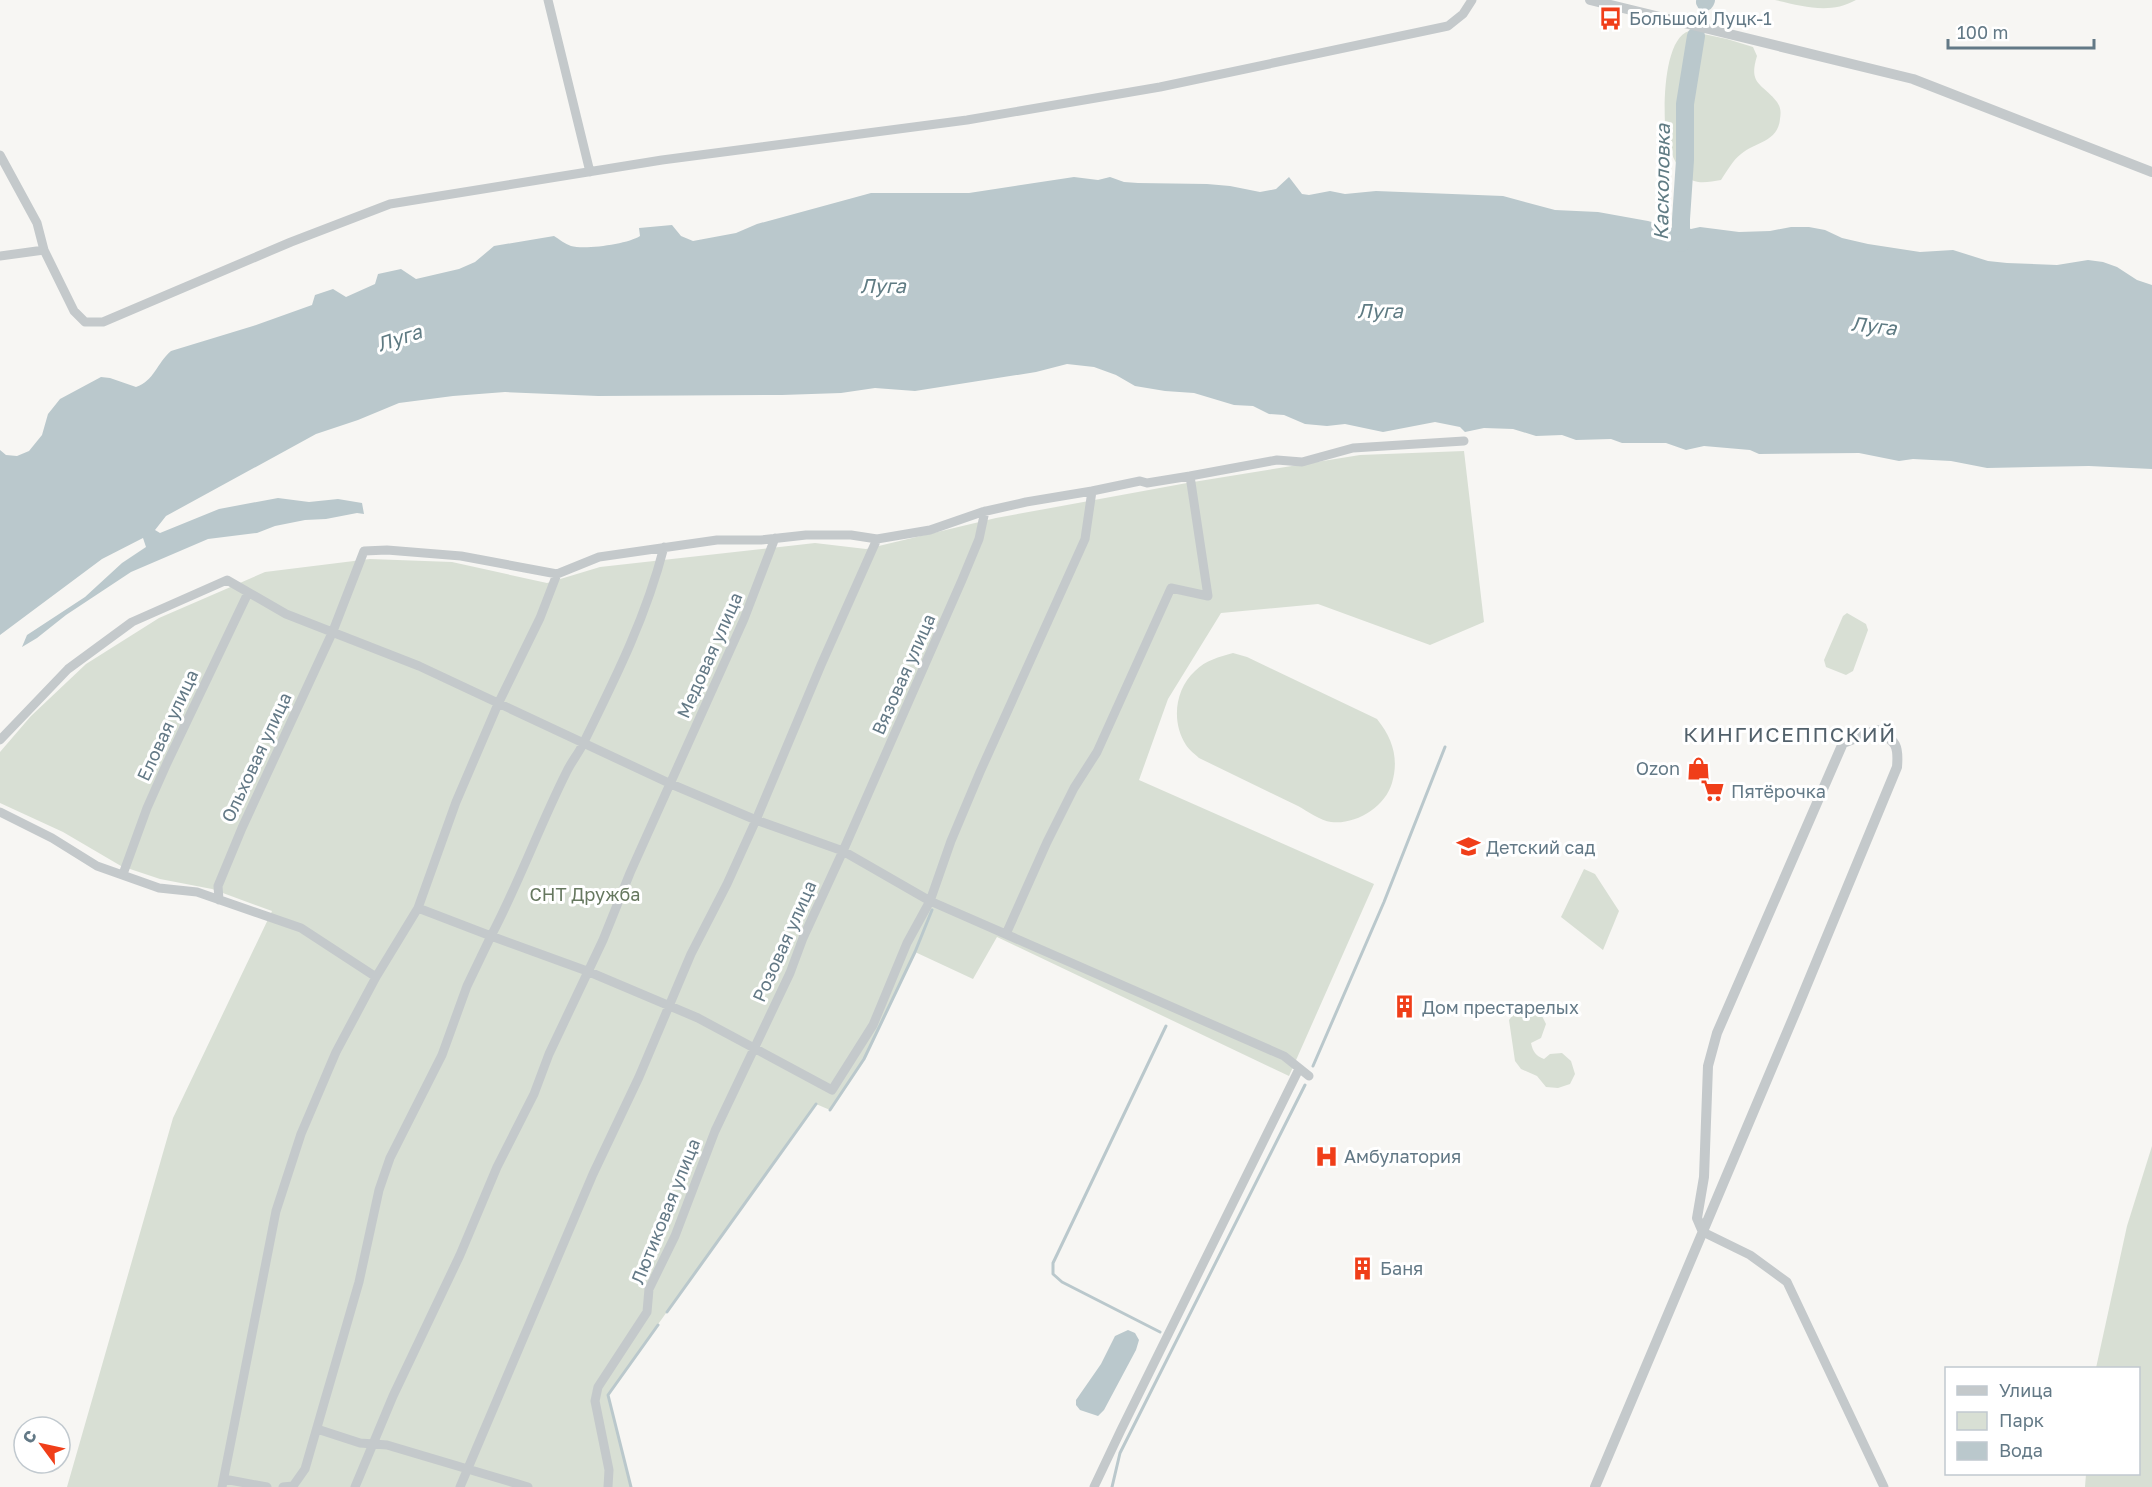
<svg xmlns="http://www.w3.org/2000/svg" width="2152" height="1487" font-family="'Golos Text',sans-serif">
  <rect width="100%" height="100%" fill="#f7f6f3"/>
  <path fill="#d8dfd4" d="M1775,0H1856C1829,15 1803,6 1775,0Z
    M1689,31L1727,39L1753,47L1757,56C1748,85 1762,83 1777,102C1781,108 1781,112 1780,119C1778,142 1755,142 1741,154C1733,160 1727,171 1721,180C1712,181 1703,184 1694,181C1679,175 1668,149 1666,134C1663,111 1663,39 1689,31Z
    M1464,451L1484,622L1430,645L1318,604L1221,613L1168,699L1139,780L1374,884L1289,1076L997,937L973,979L915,952L864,1058L830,1110L816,1104L608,1394L631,1487H67L173,1118L272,911L212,889L160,879L121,866L63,832L0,803V752L31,716L86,664L159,618L265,572L370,559L452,562L547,583L600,567L815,543L866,549L996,518L1187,483L1360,455Z
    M1847,613L1866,624L1868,630L1853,671L1846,675L1826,667L1824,660L1843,616Z
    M1233,653L1247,657L1377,719C1393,739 1399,759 1392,783C1385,807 1356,825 1331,822C1321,821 1307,811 1298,806C1265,790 1232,774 1199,758C1195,754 1189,750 1186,745C1171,722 1175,689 1195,671C1206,660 1219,657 1233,653Z
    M1584,869L1595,874L1619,911L1603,950L1561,917Z
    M1530,1006L1539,1010L1546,1024L1541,1038L1531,1043C1533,1052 1536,1056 1544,1059L1550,1054L1562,1053L1571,1061L1575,1074L1570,1084L1558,1088L1546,1087L1537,1076L1521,1069L1515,1061L1509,1020L1516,1011Z
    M2152,1146V1487H2085L2086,1474H2138V1368H2096L2127,1226Z"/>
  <path fill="#bac8cc" d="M1074,177L1098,180L1110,177L1124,182L1138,183L1207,184L1230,186L1260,192L1276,189L1289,177L1302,194L1309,195L1330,191L1345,194L1376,191L1503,196L1555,210L1598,212L1648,221L1659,224L1665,231L1670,229L1681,219L1686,227L1691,229L1700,227L1739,232L1770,231L1791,227H1809L1825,230L1842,238L1868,244L1920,252L1953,250L1988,261L2007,263L2057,265L2088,260L2103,262L2117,267L2137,280L2152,285V469L2089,466L1987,468L1951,461L1913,459L1899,461L1859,453L1759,454L1750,450L1704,446L1686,450L1666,443H1622L1611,439L1576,440L1562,435L1536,436L1513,429L1484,428L1465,432L1460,427L1435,422L1383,432L1345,424L1327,426L1305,424L1284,415L1269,414L1253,406L1234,405L1194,393L1165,391L1135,386L1116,375L1094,367L1067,364L1036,372L915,391L875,388L841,393L782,395L598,396L505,392L453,396L399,403L358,420L316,434L166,516L155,530L160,533L219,509L278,498L309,502L338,499L362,503L364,514L357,513L326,519L305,520L275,526L257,533L208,539L131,572L66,615L37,638L22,647L27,635L85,597L122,563L146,547L143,538L102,559L0,635V450L6,455L17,456L29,451L42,435L48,414L60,399L101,377L110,378L136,387C154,381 157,363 171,351L253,326L312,305L315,295L333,289L346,297L375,284L378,274L401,269L416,279L459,269L475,262L494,246L554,236C559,239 565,244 571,246C585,250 628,244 640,236L639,228L672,225L681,236L693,241L736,233L757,224L871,193H969Z
    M1128,1330L1135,1333L1139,1340L1136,1350L1104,1410L1098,1416L1080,1410L1076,1405V1400L1101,1364L1115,1336Z"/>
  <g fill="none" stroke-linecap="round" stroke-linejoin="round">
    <path stroke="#bac8cc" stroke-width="3" d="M1313,1066L1384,902L1445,747
      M830,1110L864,1059L915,952L932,910
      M667,1312L816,1104
      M1160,1332L1062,1282L1053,1274V1263L1166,1026
      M631,1487L608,1395L658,1325
      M1112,1487L1120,1453L1305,1085"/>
    <path stroke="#bac8cc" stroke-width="18" d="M1705,2L1706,0
      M1681,243V219L1685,160V104L1696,36"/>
    <path stroke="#c4c9cb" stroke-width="9" d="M548,0L590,172
      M0,155L37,223L44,250L74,311L85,322H103L291,242L390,204L662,160L967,120L1160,87L1448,26L1463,14L1472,0
      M0,256L44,250
      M1190,476L1277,460L1302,462L1353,448L1464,441
      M664,547C646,617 616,677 584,742C579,753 571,762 566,773C539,827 519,883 491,936L587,971L698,1018L832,1090L873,1025L907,943L930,901L951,841L980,772L1085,539L1092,491L1140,481L1147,483L1190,476L1208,596L1171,588L1097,752L1074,788L1047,842L1006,934
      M0,740L68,669L132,622L227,580L286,614L419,666L671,784L756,820L843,851L930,901L1284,1056L1309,1076
      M0,812L52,838L97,866L159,888L197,892L301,928L376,977
      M123,874L147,808L167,763L248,593
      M219,900L218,886L242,828L333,631L364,551L387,550L461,556L557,574L599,557L717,540H761L806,535H851L877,539
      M1703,1232L1750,1255L1787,1282L1884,1487
      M317,1429L360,1443L387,1445L528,1487
      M224,1479L267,1487
      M222,1487L276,1211L301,1134L336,1052L376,977L418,908L456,802L498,704L540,618L557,574
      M283,1487L293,1486L305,1469L359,1282L379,1190L390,1158L442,1055L467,986L491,936L418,908
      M355,1487L393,1396L460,1255L497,1167L534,1094L549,1054L603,940L630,873L744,619L775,538
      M460,1487L593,1174L639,1077L691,954L727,884L756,820L821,665L877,539L930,530L982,512L1026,502L1092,491
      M608,1487L609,1470L595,1401L598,1387L647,1312L649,1289L675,1236L715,1131L790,973L803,938L843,851L962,580L979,539L985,511
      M1094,1487L1121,1430L1299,1069"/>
    <path stroke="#c4c9cb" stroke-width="10" d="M1590,0L1913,79L2152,172
      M1595,1487L1796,1011L1897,767C1899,743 1895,742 1877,730L1843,743L1717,1033L1708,1066L1704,1177L1697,1218L1703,1232"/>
  </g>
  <defs>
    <symbol id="bus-bare" viewBox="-9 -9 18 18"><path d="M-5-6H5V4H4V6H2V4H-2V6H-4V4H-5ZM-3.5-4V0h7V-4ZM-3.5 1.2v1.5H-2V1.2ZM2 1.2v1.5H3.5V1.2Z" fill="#f03e19" stroke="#fff" stroke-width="2.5" paint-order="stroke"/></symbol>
    <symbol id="shop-bare" viewBox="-9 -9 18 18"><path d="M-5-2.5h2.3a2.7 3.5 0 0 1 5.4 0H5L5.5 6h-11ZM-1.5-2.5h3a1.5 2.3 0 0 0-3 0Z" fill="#f03e19" stroke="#fff" stroke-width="2.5" paint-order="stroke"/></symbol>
    <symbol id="supermarket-bare" viewBox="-9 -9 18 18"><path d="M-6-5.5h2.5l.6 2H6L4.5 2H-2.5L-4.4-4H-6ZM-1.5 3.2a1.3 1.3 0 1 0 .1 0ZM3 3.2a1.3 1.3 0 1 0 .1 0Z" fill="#f03e19" stroke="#fff" stroke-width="2.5" paint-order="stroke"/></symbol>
    <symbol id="school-bare" viewBox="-9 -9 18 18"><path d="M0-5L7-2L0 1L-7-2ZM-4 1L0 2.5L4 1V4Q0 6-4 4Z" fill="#f03e19" stroke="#fff" stroke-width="2.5" paint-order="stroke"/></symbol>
    <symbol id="building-bare" viewBox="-9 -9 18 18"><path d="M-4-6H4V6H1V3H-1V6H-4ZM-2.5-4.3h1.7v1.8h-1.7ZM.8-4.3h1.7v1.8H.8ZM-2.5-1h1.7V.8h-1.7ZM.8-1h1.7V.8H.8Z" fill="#f03e19" stroke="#fff" stroke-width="2.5" paint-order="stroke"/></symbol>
    <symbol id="hospital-bare" viewBox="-9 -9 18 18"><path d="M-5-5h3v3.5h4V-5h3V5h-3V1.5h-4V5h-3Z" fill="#f03e19" stroke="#fff" stroke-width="2.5" paint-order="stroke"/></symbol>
  </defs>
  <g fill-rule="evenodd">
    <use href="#bus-bare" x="1594" y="2" width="33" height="33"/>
    <use href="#shop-bare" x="1682" y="752" width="33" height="33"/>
    <use href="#supermarket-bare" x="1696" y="774" width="33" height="33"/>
    <use href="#school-bare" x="1452" y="830" width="33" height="33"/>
    <use href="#building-bare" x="1388" y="990" width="33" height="33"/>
    <use href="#hospital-bare" x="1310" y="1140" width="33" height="33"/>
    <use href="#building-bare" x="1346" y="1252" width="33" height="33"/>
  </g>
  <g text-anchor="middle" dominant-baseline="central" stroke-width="6" stroke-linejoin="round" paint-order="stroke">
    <g font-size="18" fill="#637986" stroke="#fff" text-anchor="start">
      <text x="1629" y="18">Большой Луцк-1</text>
      <text x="1680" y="768" text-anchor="end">Ozon</text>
      <text x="1731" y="791">Пятёрочка</text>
      <text x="1486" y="847">Детский сад</text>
      <text x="1422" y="1007">Дом престарелых</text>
      <text x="1344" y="1156">Амбулатория</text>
      <text x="1380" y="1268">Баня</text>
    </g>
    <g font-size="18" fill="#637986" stroke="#fff">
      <text transform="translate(709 655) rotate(-66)">Медовая улица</text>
      <text transform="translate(903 674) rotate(-66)">Вязовая улица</text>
      <text transform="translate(167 725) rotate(-65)">Еловая улица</text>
      <text transform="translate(256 757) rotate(-65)">Ольховая улица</text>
      <text transform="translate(784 941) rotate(-66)">Розовая улица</text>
      <text transform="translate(665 1211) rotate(-68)">Лютиковая улица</text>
    </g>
    <g font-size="18" fill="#66785f" stroke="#fff">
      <text x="585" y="894">СНТ Дружба</text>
    </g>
    <g font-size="20" font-style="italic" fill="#5f7b83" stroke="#fff">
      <text transform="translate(1661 182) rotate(-89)">Касколовка</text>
      <text x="883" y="285">Луга</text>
      <text x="1380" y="310">Луга</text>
      <text transform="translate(1874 325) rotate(6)">Луга</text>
      <text transform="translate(399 337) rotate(-18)">Луга</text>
    </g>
    <g font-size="21" letter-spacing="1.5" fill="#52616b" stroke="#fff">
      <text x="1790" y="734">КИНГИСЕППСКИЙ</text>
    </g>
  </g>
  <rect x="1945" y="1367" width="195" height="108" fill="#ffffff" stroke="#c1c9cf" stroke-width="1.5"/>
  <rect x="1957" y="1386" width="30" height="9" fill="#c4c9cb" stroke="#c1c9cf" stroke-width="1.5"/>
  <text x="1999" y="1397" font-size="18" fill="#637986">Улица</text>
  <rect x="1957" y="1412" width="30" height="18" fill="#d8dfd4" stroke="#c1c9cf" stroke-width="1.5"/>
  <text x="1999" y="1427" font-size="18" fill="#637986">Парк</text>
  <rect x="1957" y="1442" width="30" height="18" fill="#bac8cc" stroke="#c1c9cf" stroke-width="1.5"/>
  <text x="1999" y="1457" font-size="18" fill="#637986">Вода</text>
  <g transform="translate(42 1445) rotate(303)"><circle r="28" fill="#ffffff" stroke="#c1c9cf" stroke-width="1.5"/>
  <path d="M0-4.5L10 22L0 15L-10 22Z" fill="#f03e19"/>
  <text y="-9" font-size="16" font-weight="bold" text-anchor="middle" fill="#637986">С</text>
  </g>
  <path d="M1948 39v9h146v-9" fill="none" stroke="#637986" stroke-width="3"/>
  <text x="1957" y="39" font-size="18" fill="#637986" stroke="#ffffff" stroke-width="4.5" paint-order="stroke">100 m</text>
</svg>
